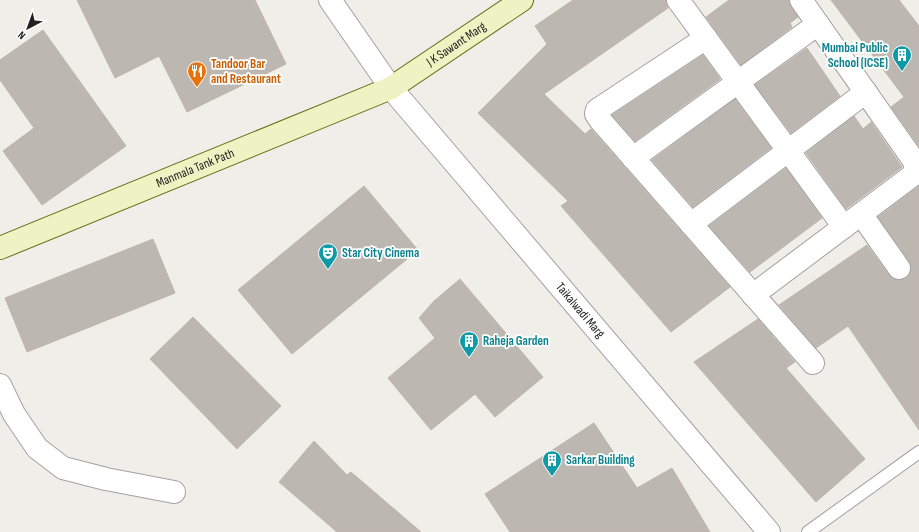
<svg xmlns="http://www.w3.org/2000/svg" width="919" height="532" font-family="'Sofia Sans Condensed',sans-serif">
  <rect width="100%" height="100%" fill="#f0eee8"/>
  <path fill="#bdb7b1" stroke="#c0b5ac" d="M77,0H255L286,64L187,112L159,56L115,78Z
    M573,0H666L668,8L544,94L585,134L591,129L730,287L671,332L561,206L568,201L478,113L547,44L535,26Z
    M729,0H789L791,7L798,17L790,23L792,27L741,65L706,17Z
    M831,0H899L919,26V146L891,107L904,97Z
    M43,30L126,146L42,205L3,151L34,128L0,80V60Z
    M807,48L840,96L791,133L755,85Z
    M703,55L720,79L635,141L612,115Z
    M735,99L771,148L693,207L652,160Z
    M854,116L863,129L871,122L902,167L846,209L806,153Z
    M786,168L822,218L750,272L709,226Z
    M364,186L418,250L292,354L238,290Z
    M919,186V430L848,326L816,348L779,305L867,245L889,275L894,279L900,280L906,278L910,273L911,267L909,261L878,217Z
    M153,239L175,293L27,352L5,298Z
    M460,279L543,377L495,417L475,394L431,430L388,378L435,338L419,318L434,301Z
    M193,317L281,406L237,449L150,359Z
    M758,319L795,362L786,368L865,459L816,502L694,362Z
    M594,423L637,488L672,468L710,532H510L485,494Z
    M314,441L347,475L351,472L421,532H337L279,482Z"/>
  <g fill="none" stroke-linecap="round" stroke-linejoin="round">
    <defs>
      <path id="lane" d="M808,532L919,452"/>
      <g id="street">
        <path id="s1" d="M330,0L391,88L769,532"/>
        <path d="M678,0L844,227"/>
        <path d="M706,38L597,110L596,114L600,120L813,363"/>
        <path d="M633,158L818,24"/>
        <path d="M861,214L899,268"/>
        <path d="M691,224L866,92"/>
        <path d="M753,295L913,175L916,172L914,161L801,0"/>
        <path d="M0,385L14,414L37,448L63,468L106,479L174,492"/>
      </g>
      <g id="secondary">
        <path id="s2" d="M0,248L391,88L522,0"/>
      </g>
    </defs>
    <use href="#lane" stroke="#a2a2a2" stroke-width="14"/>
    <use href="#street" stroke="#a2a2a2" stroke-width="24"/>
    <use href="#secondary" stroke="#606d12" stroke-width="24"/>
    <use href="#lane" stroke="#fff" stroke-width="12"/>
    <use href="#street" stroke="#fff" stroke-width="22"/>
    <use href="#secondary" stroke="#eff3c3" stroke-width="22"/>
  </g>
  <defs>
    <symbol id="building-pin" viewBox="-11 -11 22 30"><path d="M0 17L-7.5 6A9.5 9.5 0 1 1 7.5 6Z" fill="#0f9aa8" stroke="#fff"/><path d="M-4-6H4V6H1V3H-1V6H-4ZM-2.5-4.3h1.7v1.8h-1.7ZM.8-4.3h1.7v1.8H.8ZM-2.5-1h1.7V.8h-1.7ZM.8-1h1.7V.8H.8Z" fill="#fff"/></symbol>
    <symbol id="restaurant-pin" viewBox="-11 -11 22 30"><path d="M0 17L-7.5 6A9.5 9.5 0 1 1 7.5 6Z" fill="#e8710a" stroke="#fff"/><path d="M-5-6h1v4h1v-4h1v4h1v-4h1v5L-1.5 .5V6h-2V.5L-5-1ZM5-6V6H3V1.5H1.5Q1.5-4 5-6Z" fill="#fff"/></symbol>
    <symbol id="theatre-pin" viewBox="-11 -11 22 30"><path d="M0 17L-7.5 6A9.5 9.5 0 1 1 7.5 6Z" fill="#0f9aa8" stroke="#fff"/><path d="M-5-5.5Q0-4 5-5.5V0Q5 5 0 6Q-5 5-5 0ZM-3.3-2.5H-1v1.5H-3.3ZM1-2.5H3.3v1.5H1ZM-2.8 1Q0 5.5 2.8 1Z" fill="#fff"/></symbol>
  </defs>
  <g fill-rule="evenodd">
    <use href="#building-pin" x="891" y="44" width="22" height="30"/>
    <use href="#restaurant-pin" x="186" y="60" width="22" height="30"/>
    <use href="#theatre-pin" x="317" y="242" width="22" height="30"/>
    <use href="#building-pin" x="458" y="330" width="22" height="30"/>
    <use href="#building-pin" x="541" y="449" width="22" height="30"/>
  </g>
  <g text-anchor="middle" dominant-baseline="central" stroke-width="3.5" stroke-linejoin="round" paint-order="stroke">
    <g font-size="13" fill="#212121" stroke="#fff">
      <text stroke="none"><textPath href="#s2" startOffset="501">J K Sawant Marg</textPath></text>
      <text stroke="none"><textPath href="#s2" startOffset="211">Manmala Tank Path</textPath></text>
      <text stroke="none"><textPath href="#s1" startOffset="399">Taikalwadi Marg</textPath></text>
    </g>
    <g font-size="13" font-weight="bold" fill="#0d838f" stroke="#fff" text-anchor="start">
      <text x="888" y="48" text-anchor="end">Mumbai Public<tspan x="888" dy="15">School (ICSE)</tspan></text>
      <text x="342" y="253">Star City Cinema</text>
      <text x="483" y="341">Raheja Garden</text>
      <text x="566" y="460">Sarkar Building</text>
    </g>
    <g font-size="13" font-weight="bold" fill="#c56008" stroke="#fff" text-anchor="start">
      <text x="211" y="64">Tandoor Bar<tspan x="211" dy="15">and Restaurant</tspan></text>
    </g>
  </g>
  <g transform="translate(28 28) rotate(221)" stroke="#ffffff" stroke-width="3" paint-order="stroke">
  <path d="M0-3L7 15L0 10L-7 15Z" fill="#212121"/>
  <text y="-6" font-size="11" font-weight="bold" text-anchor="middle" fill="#212121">N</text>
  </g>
</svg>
